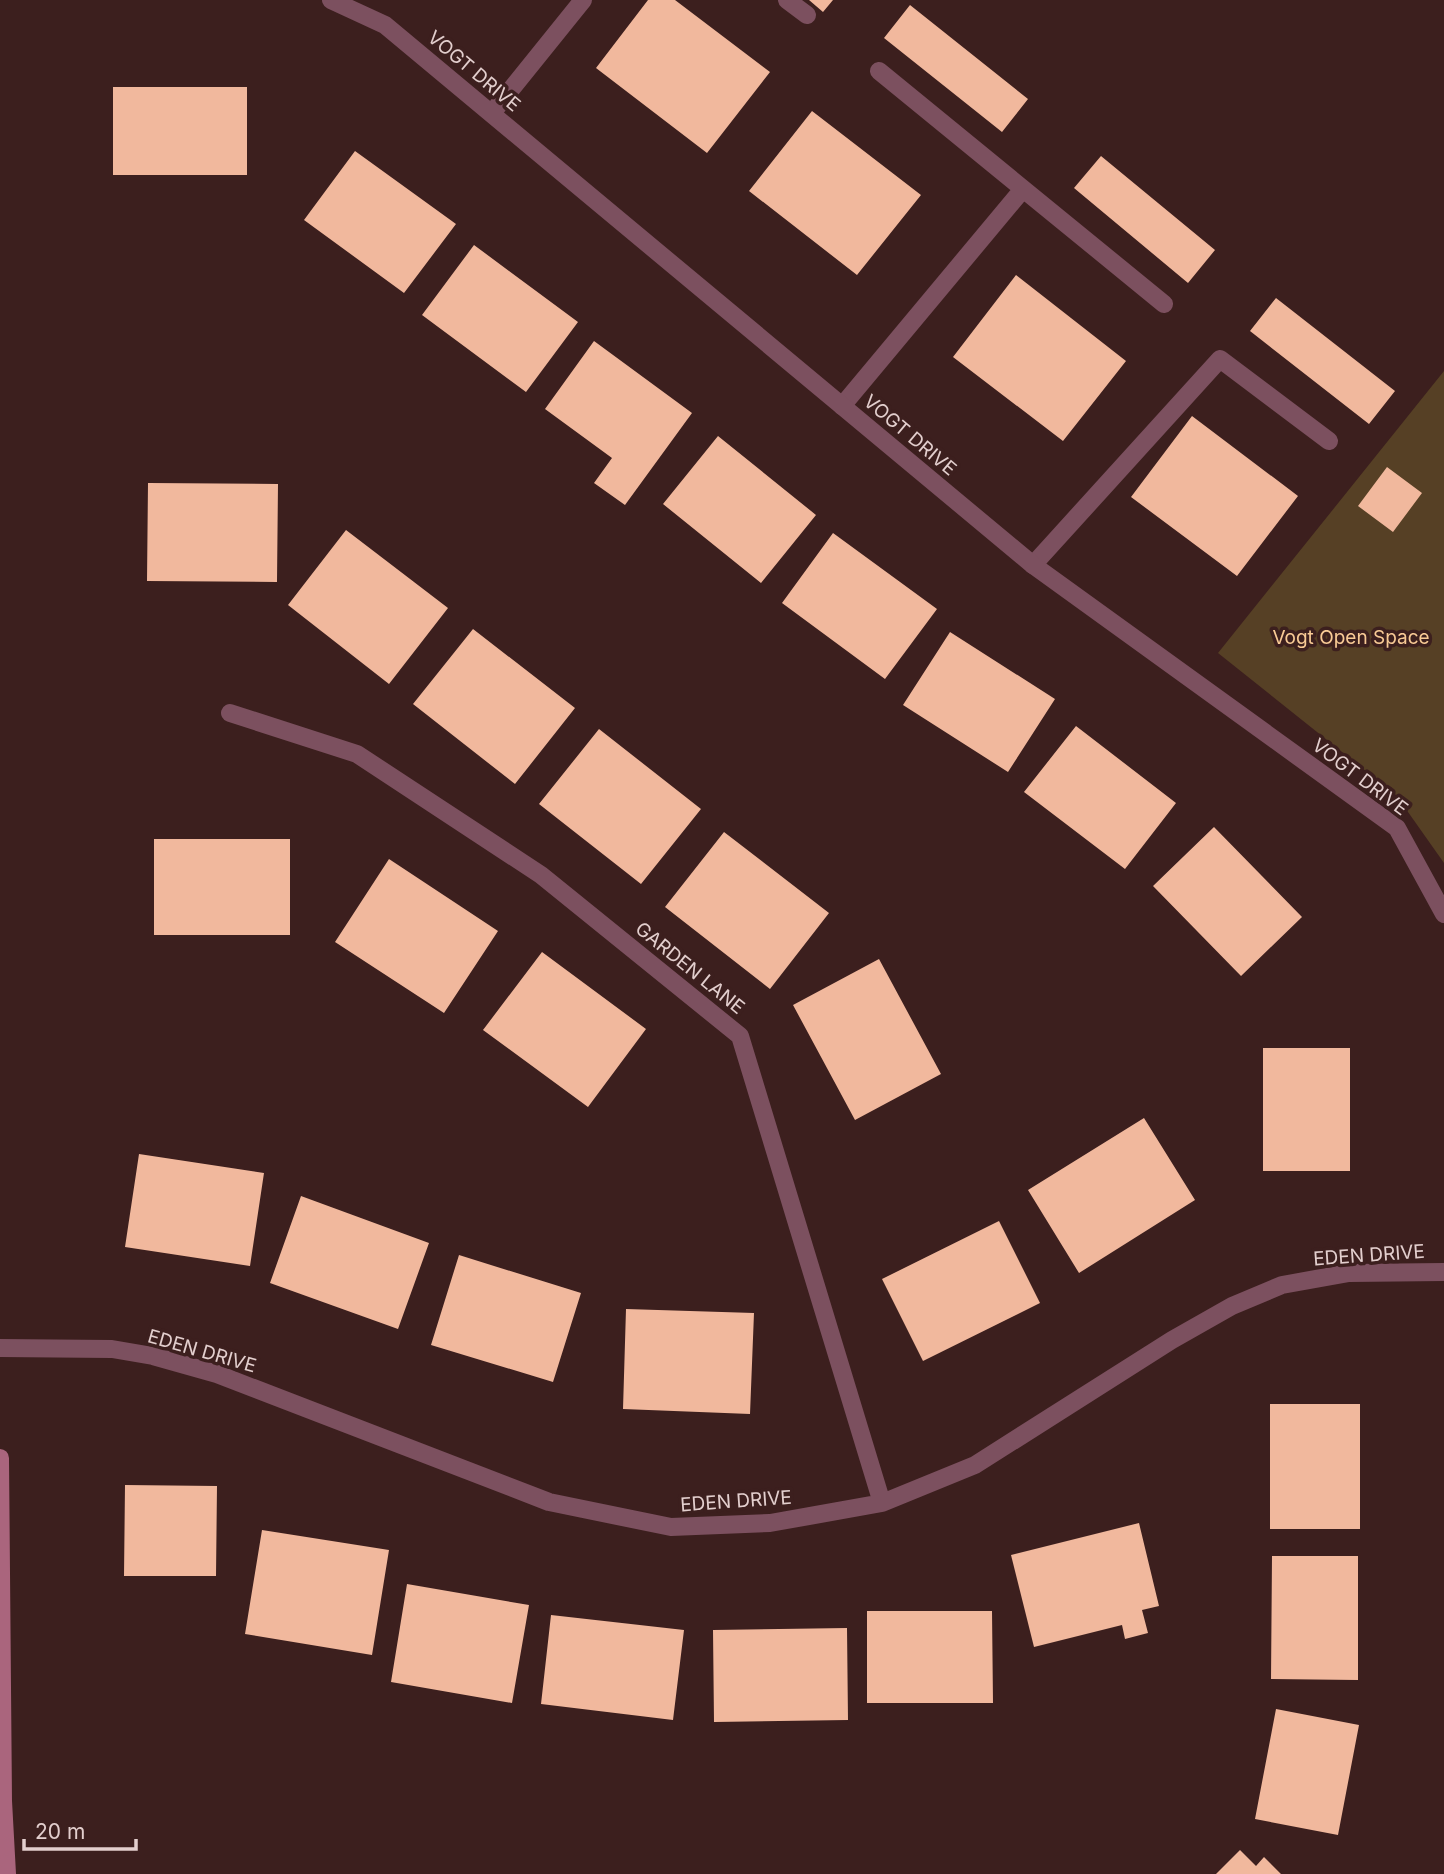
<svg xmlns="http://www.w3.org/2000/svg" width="1444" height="1874" font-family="Inter,sans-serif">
  <rect width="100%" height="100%" fill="#3c1f1e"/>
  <path fill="#564025" d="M1444,371V863L1396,795L1218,653Z"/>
  <path fill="#f1b89d" d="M648,0H675L770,72L707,153L596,68Z
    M809,0H833L823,12Z
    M910,5L1028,99L1002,132L884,38Z
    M113,87H247V175H113Z
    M812,111L921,195L857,275L749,191Z
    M355,151L456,224L404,293L304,220Z
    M1101,156L1215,250L1188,283L1074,188Z
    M474,245L578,322L526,392L422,315Z
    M1016,275L1126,361L1063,441L953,357Z
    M1276,298L1395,391L1369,424L1250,331Z
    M594,341L692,413L625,505L594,483L612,458L545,409Z
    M1192,416L1298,496L1237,576L1131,497Z
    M718,436L816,515L761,583L663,504Z
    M1387,467L1422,493L1393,532L1358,506Z
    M148,483L278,484L277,582L147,581Z
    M346,530L448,608L389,684L288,605Z
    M833,533L937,609L885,679L782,603Z
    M473,629L575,708L515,784L413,704Z
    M950,632L1055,699L1008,772L903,705Z
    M1076,726L1176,803L1125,869L1024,792Z
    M599,729L701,809L641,884L539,804Z
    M1214,827L1302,917L1241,976L1153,886Z
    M724,832L829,913L770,989L665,907Z
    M154,839H290V935H154Z
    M389,859L498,931L444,1013L335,942Z
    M542,952L646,1029L588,1107L483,1030Z
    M879,959L941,1074L855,1120L793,1005Z
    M1263,1048H1350V1171H1263Z
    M1144,1118L1195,1200L1079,1273L1028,1190Z
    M139,1154L264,1173L250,1266L125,1247Z
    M301,1196L429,1243L398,1329L270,1283Z
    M999,1221L1040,1303L923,1361L882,1279Z
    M459,1255L581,1293L553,1382L431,1345Z
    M626,1309L754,1313L750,1414L623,1409Z
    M1270,1404H1360V1529H1270Z
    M125,1485L217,1486L216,1576H124Z
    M1139,1523L1159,1606L1142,1610L1148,1633L1125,1639L1122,1625L1034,1647L1011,1555Z
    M262,1530L389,1550L372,1655L245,1634Z
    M1272,1556H1358V1680L1271,1679Z
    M407,1584L529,1605L512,1703L391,1682Z
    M867,1611H992L993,1703H867Z
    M551,1615L684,1630L673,1720L541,1704Z
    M847,1628L848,1720L714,1722L713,1630Z
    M1276,1709L1359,1725L1338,1835L1255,1819Z
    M1240,1850L1256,1866L1264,1857L1281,1874H1216Z"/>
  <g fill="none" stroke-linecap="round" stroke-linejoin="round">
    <path stroke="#7c505f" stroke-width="18" d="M787,0L807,15
      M879,71L1164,304
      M492,113L583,0
      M842,406L1023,189
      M1033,565L1220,359L1329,441"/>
    <path stroke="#7c505f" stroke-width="18" d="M331,0L385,25L1033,565L1397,828L1444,914
      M230,713L357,754L541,875L740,1036L882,1503
      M0,1348L112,1349L153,1356L217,1374L549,1502L671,1527L770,1523L882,1503L975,1465L1172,1340L1232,1306L1282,1285L1349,1273L1444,1272"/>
    <path stroke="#aa657d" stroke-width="18" d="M0,1458L3,1801L7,1874"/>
  </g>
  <g text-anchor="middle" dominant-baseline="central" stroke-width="7" stroke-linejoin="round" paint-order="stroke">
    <g font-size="19" fill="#e3cfce" stroke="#3c1f1e">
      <text transform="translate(474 71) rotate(40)">VOGT DRIVE</text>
      <text transform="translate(910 435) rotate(40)">VOGT DRIVE</text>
      <text transform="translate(1360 777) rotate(37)">VOGT DRIVE</text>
      <text transform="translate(690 968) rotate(39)">GARDEN LANE</text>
      <text transform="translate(1369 1255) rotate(-4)">EDEN DRIVE</text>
      <text transform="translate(202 1351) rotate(16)">EDEN DRIVE</text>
      <text transform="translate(736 1501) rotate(-4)">EDEN DRIVE</text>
    </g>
    <g font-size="19" fill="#f8ca95" stroke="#3c1f1e">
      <text x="1351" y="637">Vogt Open Space</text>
    </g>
  </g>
  <path d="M24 1839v10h112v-10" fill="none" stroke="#e3cfce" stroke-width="3.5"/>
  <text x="35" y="1839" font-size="21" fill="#e3cfce" stroke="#3c1f1e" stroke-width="5" paint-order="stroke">20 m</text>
</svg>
